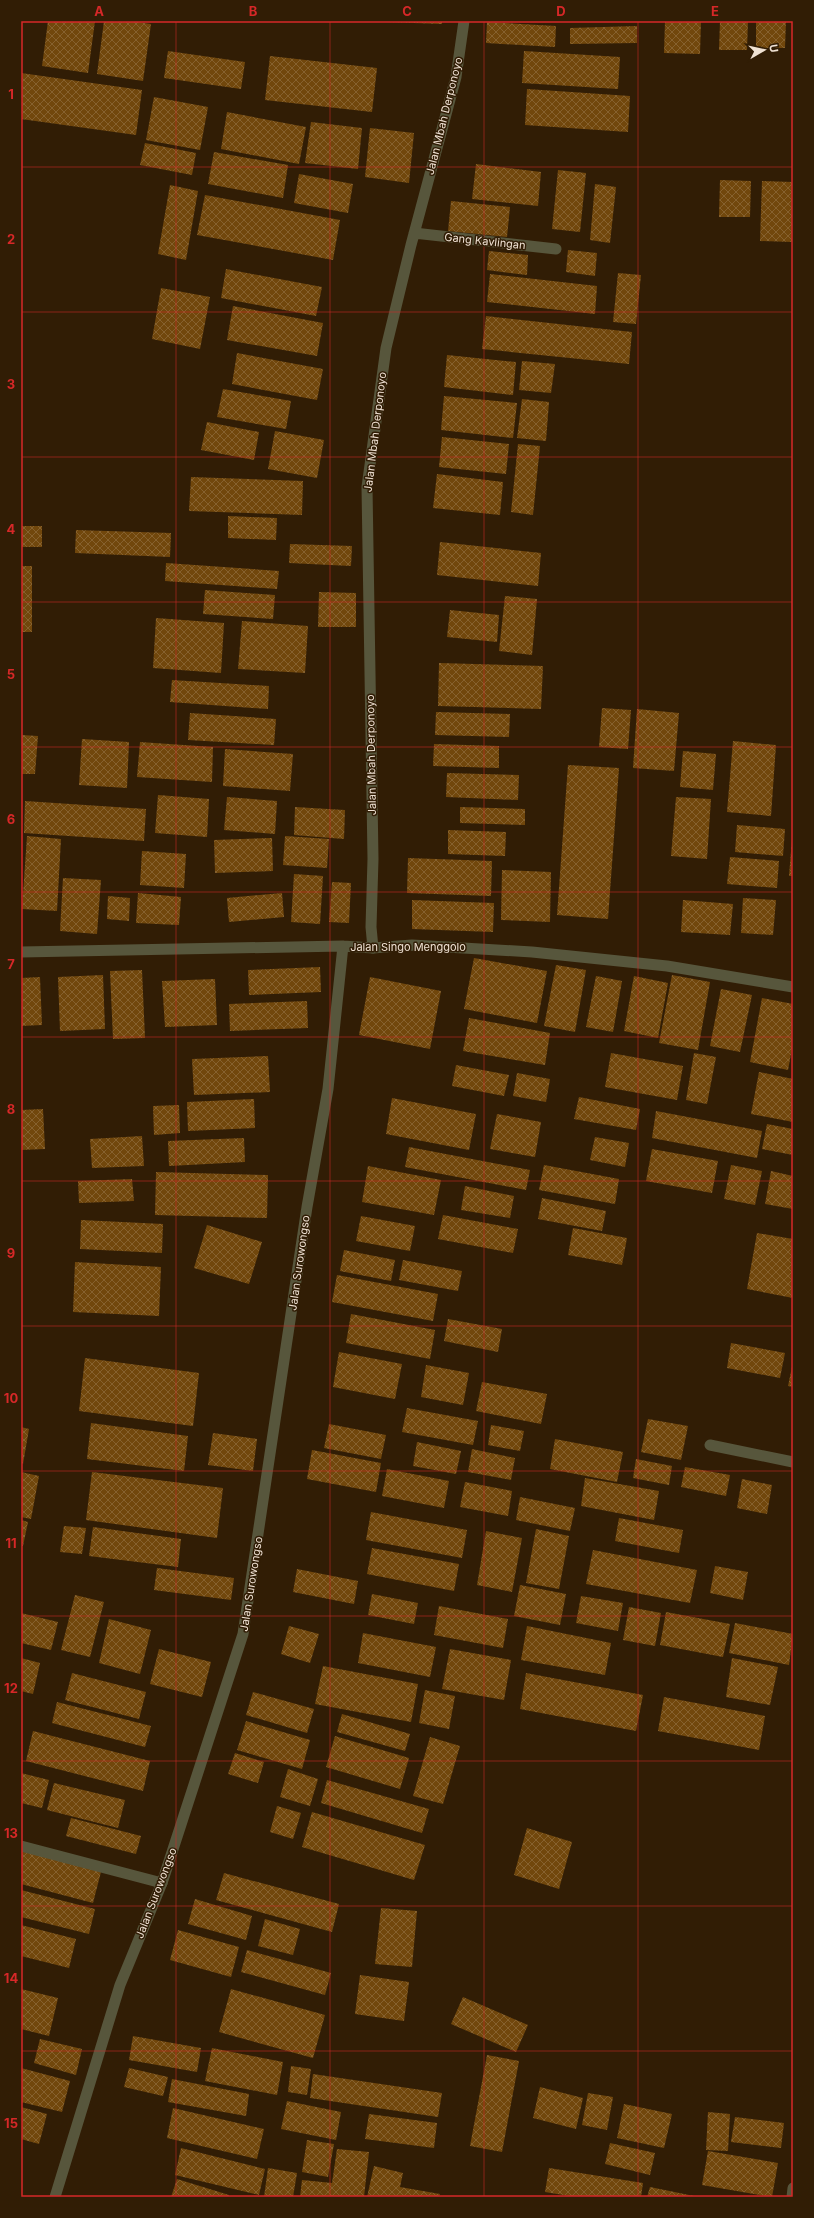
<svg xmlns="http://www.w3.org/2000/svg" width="814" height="2218" font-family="Inter,sans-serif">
  <defs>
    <pattern id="building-cross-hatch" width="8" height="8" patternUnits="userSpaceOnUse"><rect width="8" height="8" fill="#71470c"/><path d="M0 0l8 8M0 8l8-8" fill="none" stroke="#86612e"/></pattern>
  </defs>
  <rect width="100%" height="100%" fill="#311d05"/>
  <path fill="url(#building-cross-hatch)" d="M48,21H95L88,73L42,66Z
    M104,21H131L151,24L143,81L97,74Z
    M386,21H442V24L386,22Z
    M665,21H701L700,54L664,53Z
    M720,21H748L747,50H719Z
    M756,21H786L785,48H756Z
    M487,22L556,26L555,47L486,43Z
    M637,26V43L570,44V28Z
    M168,51L245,62L241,89L164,78Z
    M524,51L620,57L618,89L522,83Z
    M270,56L377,68L372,112L265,100Z
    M21,73L142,90L136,135L21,119Z
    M527,89L630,96L628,132L525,125Z
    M154,97L208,107L200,150L146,140Z
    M227,112L306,127L299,164L221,149Z
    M311,122L362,128L358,169L305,163Z
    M370,128L414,133L409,183L365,177Z
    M145,143L196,153L192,175L140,165Z
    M214,152L288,165L283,198L208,184Z
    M476,164L541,172L538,206L472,199Z
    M558,170L586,173L580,232L552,229Z
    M299,174L353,184L348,213L294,203Z
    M720,180L751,181L750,217H719Z
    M762,181L793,182L792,242L760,241Z
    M595,184L616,187L610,243L590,240Z
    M170,185L198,191L186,260L158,254Z
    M205,195L340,220L333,260L197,235Z
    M451,201L510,207L507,237L448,231Z
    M568,250L597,253L595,276L566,272Z
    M489,251L528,255L527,275L487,270Z
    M226,269L322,287L316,316L221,298Z
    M618,273L641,275L636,324L613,322Z
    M490,274L597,286L595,314L487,302Z
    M161,288L210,297L200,349L152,339Z
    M233,306L323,323L317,356L227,340Z
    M486,316L632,332L629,364L482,349Z
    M237,353L323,369L317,400L232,384Z
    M447,355L516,362L513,395L444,387Z
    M522,361L555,364L551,393L519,390Z
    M223,389L291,401L286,429L217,417Z
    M444,396L517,403L513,438L441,430Z
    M522,399L549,402L546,441L517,438Z
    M207,422L259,432L254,460L201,450Z
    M275,431L324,440L317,478L268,469Z
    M442,437L509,444L506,474L439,467Z
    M518,444L540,446L533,515L511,512Z
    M437,474L503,482L500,515L433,508Z
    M191,477L303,481L302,515L189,511Z
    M228,516L277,518L276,540L228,538Z
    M21,526H42V547H21Z
    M76,530L171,533L170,557L75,553Z
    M440,542L541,553L538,586L437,575Z
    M290,544L352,546L351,566L289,563Z
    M166,563L279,571L277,589L165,581Z
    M21,566H32V632H21Z
    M205,590L275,595L273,619L203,614Z
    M319,592L356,593V627H318Z
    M505,596L537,599L532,655L499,651Z
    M450,610L499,615L497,642L447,637Z
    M156,618L224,623L221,673L153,668Z
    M242,621L308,626L305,673L238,669Z
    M439,663L543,666L541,709L438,706Z
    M172,680L269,686L268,709L170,702Z
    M602,708L631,710L628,749L599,747Z
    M637,709L679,713L674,771L633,768Z
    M436,712L510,714L509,737L435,735Z
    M190,713L276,719L274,745L188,740Z
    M21,735L38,736L35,774H21Z
    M82,739L129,742L127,788L79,785Z
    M733,741L776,745L771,816L727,812Z
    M140,742L213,747L212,782L137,777Z
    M434,744L499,746V768L433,766Z
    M225,749L293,754L290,791L223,786Z
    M683,751L716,754L713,790L680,787Z
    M568,765L619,768L608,919L557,915Z
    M447,773L519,775L518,800L446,797Z
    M158,795L209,799L207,837L155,833Z
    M227,797L277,801L275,834L224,830Z
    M676,797L711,799L707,859L671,856Z
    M25,801L146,809L144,841L24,833Z
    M295,807L345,810L344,839L294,835Z
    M460,807L525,809V825L460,823Z
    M737,825L785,829L783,856L735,852Z
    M448,830L506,832L505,856L448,854Z
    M27,836L61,839L57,911L22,909Z
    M285,836L329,839L327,868L283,865Z
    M272,838L273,871L215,873L214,840Z
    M792,839H793V876H789Z
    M142,851L186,854L184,888L140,885Z
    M730,857L779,861L777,888L727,884Z
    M408,858L492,861L491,896L407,893Z
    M502,870L551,872L550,922L501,920Z
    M294,874L323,876L320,924L291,922Z
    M63,878L101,880L97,934L60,931Z
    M332,882L351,883L349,923L329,922Z
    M138,893L181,897L179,925L136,923Z
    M282,893L284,917L229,922L227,898Z
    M108,896L130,898L129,921L107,919Z
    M743,898L776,900L773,935L741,933Z
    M412,900L494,903L493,932L412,929Z
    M683,900L733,904L730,935L681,932Z
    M474,958L547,971L537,1023L464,1009Z
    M556,965L586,970L575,1032L544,1026Z
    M320,967L321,992L249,995L248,970Z
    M142,970L145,1038L113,1039L110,971Z
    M103,975L105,1029L60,1031L58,977Z
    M672,975L710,982L698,1050L659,1043Z
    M596,976L622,981L613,1032L586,1027Z
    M634,976L668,983L658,1038L624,1031Z
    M40,977L42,1025L21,1026V978Z
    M370,977L441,991L430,1049L359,1035Z
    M215,979L217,1025L165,1027L162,981Z
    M721,989L752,995L740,1052L710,1046Z
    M762,998L793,1004V1044L788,1070L750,1062Z
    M307,1001L308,1028L230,1031L229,1004Z
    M469,1018L550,1033L545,1065L463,1051Z
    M611,1053L683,1066L677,1100L605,1087Z
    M694,1053L716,1057L707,1104L686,1100Z
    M268,1056L270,1092L194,1095L192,1059Z
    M456,1065L509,1075L504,1096L452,1086Z
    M759,1072L793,1079V1122L751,1114Z
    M517,1073L550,1079L546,1102L513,1096Z
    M579,1097L640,1109L636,1130L574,1119Z
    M392,1098L476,1114L469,1150L386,1134Z
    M254,1099L255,1128L188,1131L187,1102Z
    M179,1105L180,1133L154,1135L153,1106Z
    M43,1109L45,1149L21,1150V1110Z
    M656,1111L762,1131L757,1158L652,1138Z
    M497,1114L541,1122L535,1157L490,1149Z
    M767,1124L793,1129V1155L762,1149Z
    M142,1136L144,1166L92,1168L90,1139Z
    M595,1137L629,1143L625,1167L590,1160Z
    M244,1138L245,1162L169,1166L168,1141Z
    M409,1147L530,1170L526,1190L405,1167Z
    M652,1149L718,1161L712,1193L646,1181Z
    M544,1165L619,1179L615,1204L539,1190Z
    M731,1165L762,1171L755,1205L724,1199Z
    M368,1166L441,1180L434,1215L362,1202Z
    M771,1171L793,1176V1209L765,1204Z
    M156,1172L268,1175L267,1218L155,1215Z
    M132,1179L134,1201L79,1203L78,1181Z
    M465,1186L514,1196L510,1218L461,1210Z
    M542,1198L606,1211L602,1231L538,1219Z
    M443,1215L518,1229L513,1253L438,1239Z
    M361,1216L415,1226L410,1251L356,1241Z
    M81,1220L163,1224L162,1253L80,1249Z
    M207,1225L262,1242L249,1284L194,1268Z
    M573,1228L627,1238L622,1265L568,1255Z
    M757,1233L793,1239V1298L747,1289Z
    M344,1250L395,1260L391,1281L340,1271Z
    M403,1260L462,1271L458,1291L399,1280Z
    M75,1262L161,1267L159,1316L73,1312Z
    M337,1275L438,1294L433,1321L332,1302Z
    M351,1314L435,1330L430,1359L346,1343Z
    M448,1319L502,1329L498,1352L444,1341Z
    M731,1343L785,1353L780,1378L727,1368Z
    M339,1352L402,1364L395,1399L333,1387Z
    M85,1358L199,1373L193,1426L79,1411Z
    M426,1365L469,1373L463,1405L421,1397Z
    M792,1367H793V1387L788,1386Z
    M482,1382L547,1394L541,1424L476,1411Z
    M407,1408L478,1421L473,1445L402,1432Z
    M648,1419L688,1426L681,1460L641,1452Z
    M91,1423L188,1436L184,1471L87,1459Z
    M329,1424L386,1435L381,1459L324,1448Z
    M491,1425L524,1431L520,1451L488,1445Z
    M21,1427L29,1429L23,1464L21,1463Z
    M213,1433L257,1439L253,1471L208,1465Z
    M555,1439L623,1452L617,1482L550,1469Z
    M417,1442L461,1451L456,1474L413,1466Z
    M472,1449L515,1458L511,1480L468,1472Z
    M312,1450L381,1463L376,1492L307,1479Z
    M636,1459L672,1466L669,1485L633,1478Z
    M685,1467L730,1475L726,1496L681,1487Z
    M387,1469L449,1481L444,1508L382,1496Z
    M21,1472L39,1476L31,1519L21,1517Z
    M92,1472L223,1488L217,1538L86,1520Z
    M585,1478L659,1491L654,1520L581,1506Z
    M742,1479L772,1485L767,1514L737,1508Z
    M465,1482L512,1491L508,1516L460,1507Z
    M520,1497L575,1508L570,1531L516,1520Z
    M371,1512L467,1530L462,1558L366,1540Z
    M619,1518L683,1530L679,1553L615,1541Z
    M21,1520L28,1522L23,1546H21Z
    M64,1526L86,1528L82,1554L60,1552Z
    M93,1527L181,1539L178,1567L89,1556Z
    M536,1529L569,1536L559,1589L526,1583Z
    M486,1531L522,1538L512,1592L477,1585Z
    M372,1548L459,1564L454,1591L367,1574Z
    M593,1550L697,1570L690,1603L586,1584Z
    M715,1566L748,1572L743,1600L710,1593Z
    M157,1568L234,1578L231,1600L154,1590Z
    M297,1569L358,1581L354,1604L293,1592Z
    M520,1585L566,1594L560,1625L514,1616Z
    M372,1594L418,1603L414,1624L368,1615Z
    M75,1595L104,1602L90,1657L61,1650Z
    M581,1596L623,1603L618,1631L576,1623Z
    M439,1606L508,1619L503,1648L434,1635Z
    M629,1607L661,1613L655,1646L623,1640Z
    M666,1612L730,1624L723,1657L660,1645Z
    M21,1613L58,1622L51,1650L21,1643Z
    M109,1619L151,1630L140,1674L99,1663Z
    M735,1623L793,1634L789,1665L729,1653Z
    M289,1626L319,1634L310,1663L281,1654Z
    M527,1626L611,1643L605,1675L521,1660Z
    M363,1633L436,1647L430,1677L358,1663Z
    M159,1649L211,1662L202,1697L150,1684Z
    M450,1649L511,1660L504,1700L442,1689Z
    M21,1658L40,1663L33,1694L21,1691Z
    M732,1658L778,1667L770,1705L726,1697Z
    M323,1666L418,1684L411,1722L315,1704Z
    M72,1673L146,1692L139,1719L65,1700Z
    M526,1673L643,1695L636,1731L520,1709Z
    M425,1690L455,1696L449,1729L419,1723Z
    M253,1692L314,1709L307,1733L246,1715Z
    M664,1697L765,1716L759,1750L658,1731Z
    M57,1702L151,1726L145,1747L52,1723Z
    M342,1714L410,1734L405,1751L337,1732Z
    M246,1721L310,1740L302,1769L237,1750Z
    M33,1731L150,1761L143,1791L26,1761Z
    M335,1736L409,1758L400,1789L326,1767Z
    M430,1737L460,1746L443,1804L413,1796Z
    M235,1753L264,1762L258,1783L228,1774Z
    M288,1769L318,1779L310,1806L280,1797Z
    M21,1773L49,1780L42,1808L21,1803Z
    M327,1780L429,1809L422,1833L321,1803Z
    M54,1783L125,1800L118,1828L47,1810Z
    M277,1806L301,1813L293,1839L270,1832Z
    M312,1812L425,1845L414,1880L302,1847Z
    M71,1818L141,1836L136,1854L66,1836Z
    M527,1828L572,1842L559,1889L514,1875Z
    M21,1848L102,1868L93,1903L21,1884Z
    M224,1873L339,1904L332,1932L216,1900Z
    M21,1890L95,1909L89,1934L21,1917Z
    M195,1899L252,1916L246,1940L188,1924Z
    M381,1908L417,1911L412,1967L375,1964Z
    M265,1919L300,1929L293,1955L258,1946Z
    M21,1925L76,1939L69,1968L21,1956Z
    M178,1930L239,1947L231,1977L170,1960Z
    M247,1950L331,1973L325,1995L241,1972Z
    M360,1975L409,1982L404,2021L355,2014Z
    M21,1989L58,1998L49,2036L21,2029Z
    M231,1989L325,2015L313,2058L219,2032Z
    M463,1997L528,2025L516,2052L451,2024Z
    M133,2036L201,2048L197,2072L129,2060Z
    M40,2039L82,2049L76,2075L34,2063Z
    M212,2048L283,2062L277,2095L205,2081Z
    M487,2055L519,2061L502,2152L470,2146Z
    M291,2066L311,2069L307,2095L288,2092Z
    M21,2068L70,2081L62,2112L21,2102Z
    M129,2068L168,2077L163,2096L124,2087Z
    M313,2074L442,2093L438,2117L310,2098Z
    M172,2079L249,2094L246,2116L168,2102Z
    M540,2087L583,2098L576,2129L533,2118Z
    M588,2093L613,2097L607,2130L582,2125Z
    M287,2101L341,2112L336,2140L281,2129Z
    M624,2104L672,2114L664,2148L617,2138Z
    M21,2107L47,2114L39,2144L21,2139Z
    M173,2108L264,2129L257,2159L167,2138Z
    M708,2112L730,2114L728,2151L706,2150Z
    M369,2114L437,2123L434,2148L365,2139Z
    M735,2117L784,2123L781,2148L731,2142Z
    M307,2140L334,2144L328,2177L302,2172Z
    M610,2143L655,2153L650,2175L605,2164Z
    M181,2148L265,2169L259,2195L175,2175Z
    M337,2149L369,2152L364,2197H300L302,2180L332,2183Z
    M708,2151L778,2163L772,2197L702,2185Z
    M374,2166L403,2173L400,2187L440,2194L439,2197H367Z
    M268,2168L297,2173L293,2197H264Z
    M549,2168L643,2183L641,2197H575L545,2192Z
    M177,2179L229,2195L228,2197H171Z
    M650,2187L694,2196V2197H647Z"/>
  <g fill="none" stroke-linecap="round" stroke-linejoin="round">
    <path stroke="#57563c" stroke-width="11" d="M414,233L556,249
      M373,948L371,927L373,859L367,487L386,348L411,245L456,77L464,21
      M710,1445L793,1462
      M21,1846L162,1883
      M792,2197L793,2188"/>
    <path stroke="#57563c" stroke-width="11" d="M21,952L343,946L373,948L412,945L532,952L667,966L793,987
      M55,2197L120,1985L162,1883L243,1634L307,1207L328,1089L343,946"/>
  </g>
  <path fill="none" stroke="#d62828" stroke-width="1" stroke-opacity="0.55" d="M176,21V2197M330,21V2197M484,21V2197M638,21V2197M21,167H793M21,312H793M21,457H793M21,602H793M21,747H793M21,892H793M21,1037H793M21,1181H793M21,1326H793M21,1471H793M21,1616H793M21,1761H793M21,1906H793M21,2051H793"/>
  <g text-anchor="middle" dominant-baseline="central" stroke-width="3" stroke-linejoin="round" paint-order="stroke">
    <g font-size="11" fill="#efe1d3" stroke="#311d05">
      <text transform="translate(444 116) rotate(-76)">Jalan Mbah Derponoyo</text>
      <text transform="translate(485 241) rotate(6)">Gang Kavlingan</text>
      <text transform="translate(375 432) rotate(-83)">Jalan Mbah Derponoyo</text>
      <text transform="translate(371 755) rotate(-91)">Jalan Mbah Derponoyo</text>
      <text x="408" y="947">Jalan Singo Menggolo</text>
      <text transform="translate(299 1263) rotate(-82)">Jalan Surowongso</text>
      <text transform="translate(251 1584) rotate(-81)">Jalan Surowongso</text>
      <text transform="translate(156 1893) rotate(-69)">Jalan Surowongso</text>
    </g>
  </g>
  <rect width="814" height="2218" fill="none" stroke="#311d05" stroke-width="44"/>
  <g transform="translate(764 50) rotate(81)" stroke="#311d05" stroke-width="3" paint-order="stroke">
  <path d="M0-3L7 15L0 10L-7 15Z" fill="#efe1d3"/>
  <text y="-6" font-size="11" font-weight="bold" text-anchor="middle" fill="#efe1d3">U</text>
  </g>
  <rect x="22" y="22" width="770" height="2174" fill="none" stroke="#d62828" stroke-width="1.5"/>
  <g font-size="13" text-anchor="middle" font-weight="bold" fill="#d62828">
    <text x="99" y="16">A</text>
    <text x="253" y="16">B</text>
    <text x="407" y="16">C</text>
    <text x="561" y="16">D</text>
    <text x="715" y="16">E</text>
    <text x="11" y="99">1</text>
    <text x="11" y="244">2</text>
    <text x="11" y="389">3</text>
    <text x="11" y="534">4</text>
    <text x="11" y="679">5</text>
    <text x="11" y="824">6</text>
    <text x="11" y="969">7</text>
    <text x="11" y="1114">8</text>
    <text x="11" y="1258">9</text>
    <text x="11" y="1403">10</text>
    <text x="11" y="1548">11</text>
    <text x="11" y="1693">12</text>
    <text x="11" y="1838">13</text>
    <text x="11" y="1983">14</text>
    <text x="11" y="2128">15</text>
  </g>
</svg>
